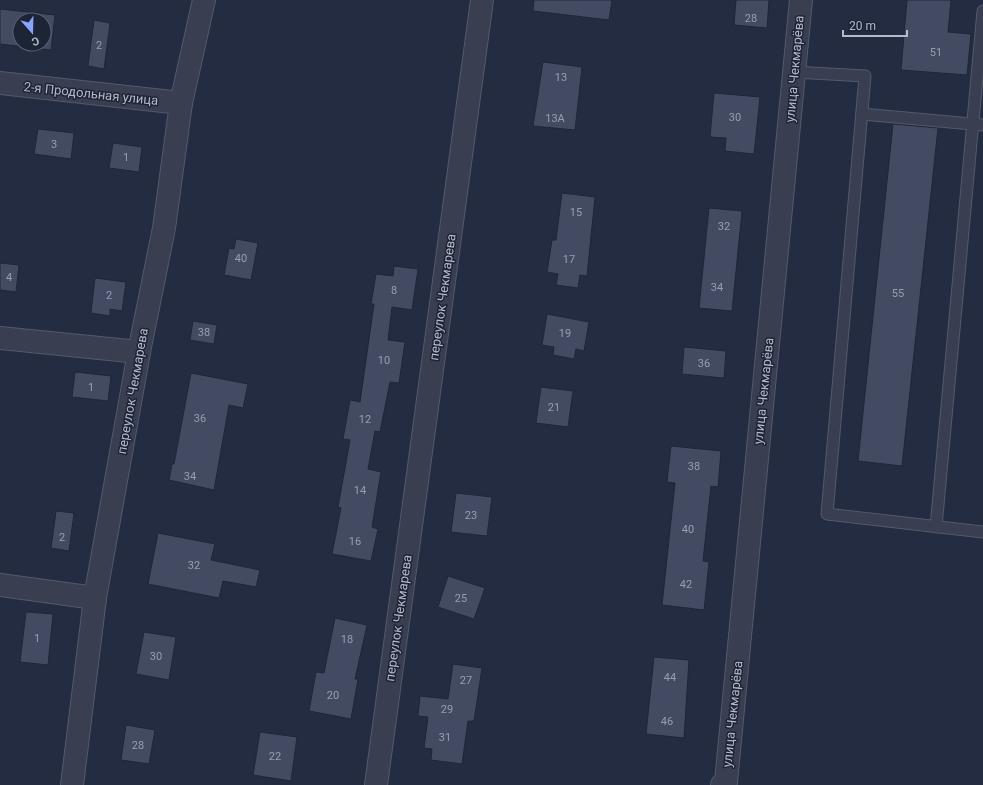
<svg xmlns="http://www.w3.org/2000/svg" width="983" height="785" font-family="Roboto,sans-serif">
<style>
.building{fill:#434b63;stroke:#1f2638;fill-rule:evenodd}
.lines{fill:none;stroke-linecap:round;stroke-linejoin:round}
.service-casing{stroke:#535a6b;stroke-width:13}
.minor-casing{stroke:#535a6b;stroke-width:24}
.service{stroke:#393f50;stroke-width:11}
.minor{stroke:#393f50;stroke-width:22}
.labels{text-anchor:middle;stroke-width:3;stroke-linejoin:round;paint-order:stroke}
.number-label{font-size:11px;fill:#989eb1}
.street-label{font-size:13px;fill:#b5bacb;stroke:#1d2436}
</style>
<rect width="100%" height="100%" fill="#242c41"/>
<g class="building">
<path d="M534,0H612L609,20L533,11Z"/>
<path d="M736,0H769L767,28L734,25Z"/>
<path d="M907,0H951L948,32L971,34L967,75L901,70Z"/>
<path d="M0,9L55,15L51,50L0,44ZM20,20H44V44H20Z"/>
<path d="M94,20L110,23L104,69L88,66Z"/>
<path d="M543,62L582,67L575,130L533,126Z"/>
<path d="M714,93L760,97L754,154L725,151L726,138L710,137Z"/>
<path d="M893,124L938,128L902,466L858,461Z"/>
<path d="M38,129L74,133L71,159L34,154Z"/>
<path d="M113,143L142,147L139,172L109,168Z"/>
<path d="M562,193L595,197L587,276L580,275L578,288L556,285L558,274L547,272L552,240H556Z"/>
<path d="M709,208L742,211L732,311L699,308Z"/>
<path d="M236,239L258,243L251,280L224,275L229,248L234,249Z"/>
<path d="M0,263L19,265L16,292L0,290Z"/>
<path d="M394,266L418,269L412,310L392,307L388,340L405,342L399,383L390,382L380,432L375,431L368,469L381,472L372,527L378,529L371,561L332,554L341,508L338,507L350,440L343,439L350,400L360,402L374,304H371L376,274L393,276Z"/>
<path d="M95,278L126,282L122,311L110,309V316L91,313Z"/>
<path d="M547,314L589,322L584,351L576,349L574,359L553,355L554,347L542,345Z"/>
<path d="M193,321L217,325L214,344L190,340Z"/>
<path d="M684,347L726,351L724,378L682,374Z"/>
<path d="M75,372L111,376L108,401L72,397Z"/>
<path d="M191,373L248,384L243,408L229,405L214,490L169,480L172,464H174Z"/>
<path d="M541,387L573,391L568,427L536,423Z"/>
<path d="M671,446L721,451L718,487L711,486L703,561L709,562L704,610L662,605L675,483L667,482Z"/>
<path d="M456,493L492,497L487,536L451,532Z"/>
<path d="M56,511L74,513L69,551L51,548Z"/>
<path d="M158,533L215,544L211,560L260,570L256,587L223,581L219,598L148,584Z"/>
<path d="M448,576L485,588L474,619L438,607Z"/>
<path d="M26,612L53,614L48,665L20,662Z"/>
<path d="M335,618L367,625L355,679H358L351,719L309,711L316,672L324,673Z"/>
<path d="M144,632L176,637L169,680L136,674Z"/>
<path d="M654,657L689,660L684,738L646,734Z"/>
<path d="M453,664L482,668L474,721H468L462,764L431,760L432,749L424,748L428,717L418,716L420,696L448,699Z"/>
<path d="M126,725L155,730L149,764L121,760Z"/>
<path d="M260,732L297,737L291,781L253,775Z"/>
</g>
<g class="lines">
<defs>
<g id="service">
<path d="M794,72L865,76L827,514L983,532"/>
<path d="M862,114L983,125"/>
<path d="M936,527L983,11"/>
</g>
<g id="minor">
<path d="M0,83L181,103"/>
<path d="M0,338L139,352"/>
<path d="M0,585L95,598"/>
<path d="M72,785L95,598L139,352L164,228L181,103L204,0"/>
<path d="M376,785L482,0"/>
<path d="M722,785L726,782L801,0"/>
</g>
</defs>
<use href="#service" class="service-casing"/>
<use href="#minor" class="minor-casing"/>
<use href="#service" class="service"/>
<use href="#minor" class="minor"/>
</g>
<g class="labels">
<g class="number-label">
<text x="751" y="22">28</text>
<text x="99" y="49">2</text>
<text x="936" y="56">51</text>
<text x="561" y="81">13</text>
<text x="735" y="121">30</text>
<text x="555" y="122">13А</text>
<text x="54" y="148">3</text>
<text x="126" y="161">1</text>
<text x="576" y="216">15</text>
<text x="724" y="230">32</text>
<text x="241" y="262">40</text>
<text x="569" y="263">17</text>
<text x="9" y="281">4</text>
<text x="717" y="291">34</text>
<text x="394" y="294">8</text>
<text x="898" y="297">55</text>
<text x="109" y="299">2</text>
<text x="204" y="336">38</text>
<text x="565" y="337">19</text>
<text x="384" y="364">10</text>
<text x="704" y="367">36</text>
<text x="91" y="391">1</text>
<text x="554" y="411">21</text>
<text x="200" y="422">36</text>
<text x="365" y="423">12</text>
<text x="694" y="470">38</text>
<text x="190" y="480">34</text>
<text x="360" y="494">14</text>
<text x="471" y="519">23</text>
<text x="688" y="533">40</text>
<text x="62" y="541">2</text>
<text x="355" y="545">16</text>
<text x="194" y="569">32</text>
<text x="686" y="588">42</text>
<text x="461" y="602">25</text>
<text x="37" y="642">1</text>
<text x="347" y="643">18</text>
<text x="156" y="660">30</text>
<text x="670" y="681">44</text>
<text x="466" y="684">27</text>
<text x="333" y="699">20</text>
<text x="447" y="713">29</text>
<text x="667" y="725">46</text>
<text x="445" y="741">31</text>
<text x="138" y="749">28</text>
<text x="275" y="760">22</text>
</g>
<g class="street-label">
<text transform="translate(794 69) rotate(-85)" y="5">улица Чекмарёва</text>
<text transform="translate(91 93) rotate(6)" y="5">2-я Продольная улица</text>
<text transform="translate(442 297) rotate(-82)" y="5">переулок Чекмарева</text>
<text transform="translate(132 391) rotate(-80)" y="5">переулок Чекмарева</text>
<text transform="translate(763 391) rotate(-84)" y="5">улица Чекмарёва</text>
<text transform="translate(398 618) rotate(-82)" y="5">переулок Чекмарева</text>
<text transform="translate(732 714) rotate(-84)" y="5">улица Чекмарёва</text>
</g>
</g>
<g transform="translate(32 32) rotate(160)"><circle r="19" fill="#1d2436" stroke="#5a6072"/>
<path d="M0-3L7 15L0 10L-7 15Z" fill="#89a4fc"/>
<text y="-6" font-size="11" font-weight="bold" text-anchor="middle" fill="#b5bacb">С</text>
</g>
<path d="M843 30v6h64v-6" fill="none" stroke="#b5bacb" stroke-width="2"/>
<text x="849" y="30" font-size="12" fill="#b5bacb" stroke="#1d2436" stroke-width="3" paint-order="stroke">20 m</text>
</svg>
